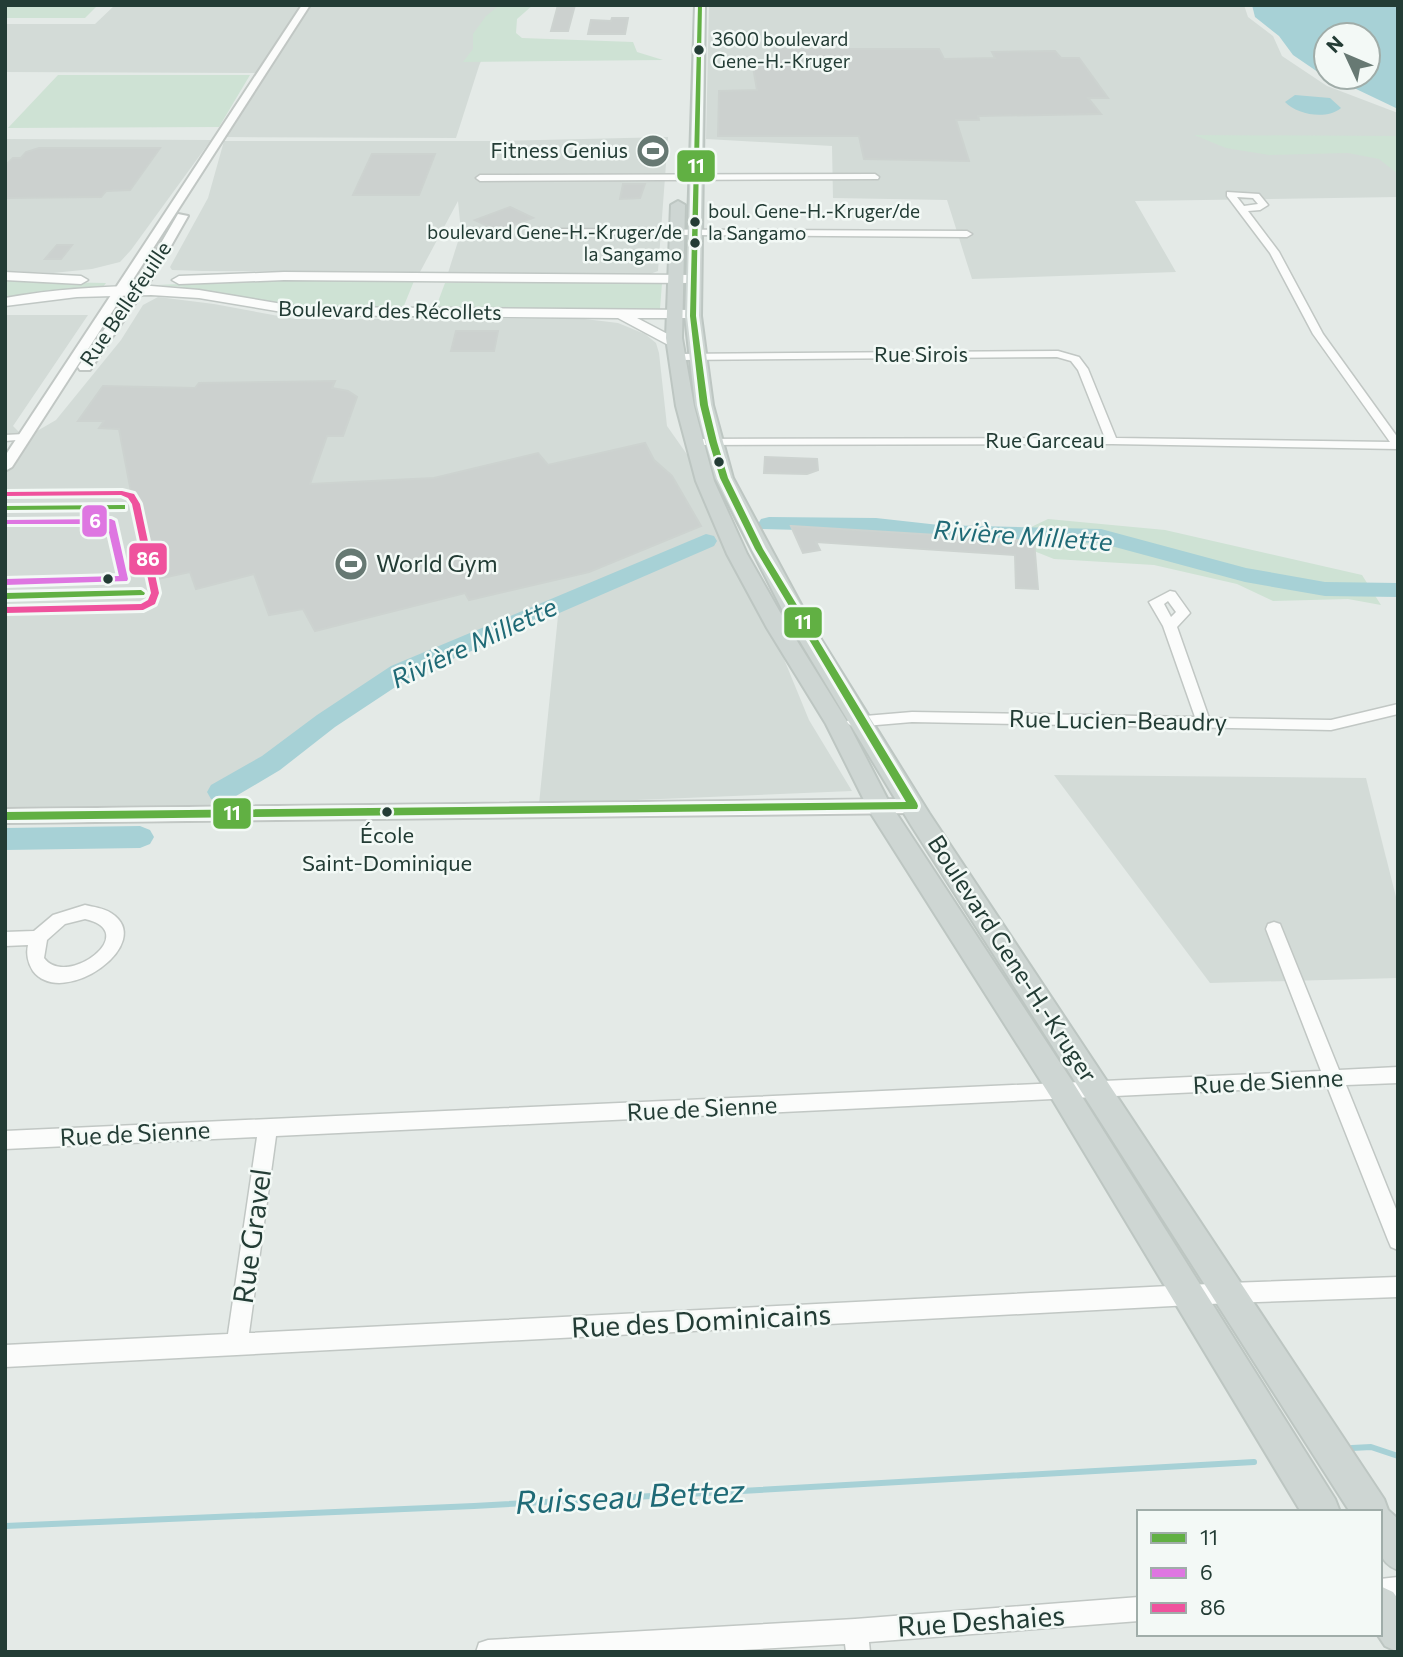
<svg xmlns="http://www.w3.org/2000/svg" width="1403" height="1657" font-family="Commissioner,sans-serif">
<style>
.built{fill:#d3dbd7}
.green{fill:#cee2d4}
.water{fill:#a7d1d6;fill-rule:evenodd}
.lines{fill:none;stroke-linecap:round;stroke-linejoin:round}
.stream{stroke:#a7d1d6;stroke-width:6}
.river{fill:#a7d1d6;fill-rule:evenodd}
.building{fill:#ccd1cf;stroke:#cdd3d0;stroke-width:2}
.minor-casing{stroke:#c1c7c4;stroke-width:3}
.tertiary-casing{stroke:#c1c7c4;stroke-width:4}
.secondary-casing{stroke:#c0c7c4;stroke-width:3}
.primary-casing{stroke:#bdc6c2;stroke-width:4}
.minor{fill:#fbfcfb;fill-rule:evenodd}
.tertiary{fill:#fbfcfb;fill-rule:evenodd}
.secondary{fill:#fbfcfb;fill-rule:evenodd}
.primary{fill:#ced6d3;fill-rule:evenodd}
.bus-1-casing{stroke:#f3f9f6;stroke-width:6}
.bus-2-casing{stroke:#f3f9f6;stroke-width:6}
.bus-3-casing{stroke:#f3f9f6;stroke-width:6}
.bus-1{fill:#61b043;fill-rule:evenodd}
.bus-2{fill:#de76e1;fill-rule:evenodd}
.bus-3{fill:#ef529d;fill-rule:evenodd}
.bus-dot{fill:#233c35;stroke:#f3f9f6;stroke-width:2.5}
.labels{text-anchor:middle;stroke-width:5;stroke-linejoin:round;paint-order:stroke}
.far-bus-label{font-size:19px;fill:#233c35;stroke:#f3f9f6;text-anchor:start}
.far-poi-label{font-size:21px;fill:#233c35;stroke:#f3f9f6;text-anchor:end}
.far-street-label{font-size:21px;fill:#233c35;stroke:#f3f9f6}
.bus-label{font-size:22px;fill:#233c35;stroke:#f3f9f6}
.poi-label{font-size:24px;fill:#233c35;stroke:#f3f9f6;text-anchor:start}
.street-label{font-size:24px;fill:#233c35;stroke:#f3f9f6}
.water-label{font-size:26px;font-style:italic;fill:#1f6a76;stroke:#f3f9f6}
.near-street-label{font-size:28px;fill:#233c35;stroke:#f3f9f6}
.near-water-label{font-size:32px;font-style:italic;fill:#1f6a76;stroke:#f3f9f6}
.line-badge{stroke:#f3f9f6;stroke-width:2.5}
.badge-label{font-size:19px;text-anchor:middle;font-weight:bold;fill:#fff}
</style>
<rect width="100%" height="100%" fill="#e4eae7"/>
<g class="built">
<path d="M115,5H504L479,66L456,138L224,137L265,73L5,72V24H95Z"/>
<path d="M709,5H1244L1248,17L1273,36L1282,56L1327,86L1398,113V197L1135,201L1176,272L972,279L947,200L833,198L832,146L706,139Z"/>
<path d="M668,137L658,271L650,274L448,273L461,232L458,201L420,272L203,271L172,270L170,267L208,198L224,141H494Z"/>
<path d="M5,139L211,140L131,250L120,262L92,269L53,273L5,271Z"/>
<path d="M158,297L214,304L295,319H585L618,323L645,334L656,343L659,353L667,426L705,480L770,625L809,720L852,791L539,804L558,616L445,650L215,808L5,812V470L25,438L56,420L121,340L143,305Z"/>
<path d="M5,315H88L13,426L24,437L5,438Z"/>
<path d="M1054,775L1366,778L1398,905V978L1210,983Z"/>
</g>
<g class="green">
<path d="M5,5H98L85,18H5Z"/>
<path d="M500,5H533L517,19L516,33L522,38L633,42L637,52L663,60L463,62L473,49V34L486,16Z"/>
<path d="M58,75H250L219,127L8,128Z"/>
<path d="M1194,135L1398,136V174L1379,159L1348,153L1269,155L1226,148Z"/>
<path d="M278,280H412L414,281L403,308L292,307L156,288L185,287L157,285Z"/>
<path d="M521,280L662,283L660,309L436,307L445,283Z"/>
<path d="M5,281L106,283L103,287L53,290L5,297Z"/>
<path d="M1048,519L1165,530L1362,575L1381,605L1348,599L1273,601L1237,584L1154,565L1054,559L1029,549L1024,543L1027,529Z"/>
</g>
<g class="water">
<path d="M1252,5H1398V109L1354,88L1334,83L1293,55L1279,36L1255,17ZM1326,35H1368V77H1326Z"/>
<path d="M1295,95L1330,98L1341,108C1327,120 1297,115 1285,102Z"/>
</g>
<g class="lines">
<g class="stream">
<path d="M1352,1448L1371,1447L1398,1456"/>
<path d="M5,1526L474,1506L1254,1462"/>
</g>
<g class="river">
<path d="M769,517L876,518L939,525L1101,529L1246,568L1325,582L1398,583V597L1325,596L1245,582L1100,543L939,539L876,532L761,529L758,524L761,519Z"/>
<path d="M706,534L714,536L717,541L714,546L409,678L335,727L280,770L231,799L221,802L211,799L207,792L211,785L262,756L317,715L391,666Z"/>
<path d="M140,826L150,830L154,837L150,844L140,848L5,850V828Z"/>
</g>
</g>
<g class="building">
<path d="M558,5H575L568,31H551Z"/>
<path d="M612,18H628L625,34H588L591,20L611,21Z"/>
<path d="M774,49H939L944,59L995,58L992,52L1055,51L1061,58H1079L1108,98H1088L1101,114L978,116L979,120H956L969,161L864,159L859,136H718L719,91L757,90L752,61H778Z"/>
<path d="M39,148H160L130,190L106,191L101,197L5,198V166L13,158H21L26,152Z"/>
<path d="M372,154H435L419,195H353Z"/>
<path d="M623,184H645L640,198L620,199Z"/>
<path d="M510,207L533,218L498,231L475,220Z"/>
<path d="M57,245H72L61,259H45Z"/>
<path d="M456,331H498L494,351H451Z"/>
<path d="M335,381L332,388L348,391L357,397L343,436H327L310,484L434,478L538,453L548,465L645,443L654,460L672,476L701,526L589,572L469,600L465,593L315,631L303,609L269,615L254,574L196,589L190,572L148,581L119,429L99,428L104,421H78L103,386L195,388L199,383Z"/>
<path d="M765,457L817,459L818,470L807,474L764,473Z"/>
<path d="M791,526L1034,541L1038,589L1016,588L1015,555L816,542L820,550L803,553Z"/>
</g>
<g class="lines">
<defs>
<g id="minor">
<path d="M875,174L879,177L878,179L480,181L476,178L480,175Z"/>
<path d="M1227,192L1259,194L1268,205L1260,210L1248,211L1279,252L1323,334L1398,438V449L1112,444L693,445L687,442L693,439L1105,438L1078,370L1071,361L1057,357L676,360L671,357L676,354L1058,351L1079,357L1088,369L1116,438L1390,442L1313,334L1270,253L1227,196ZM1237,197L1253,198L1258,204L1244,206Z"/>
<path d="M545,229L967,231L972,234L967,237L542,234V230Z"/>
<path d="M24,434L30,437L28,439L5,441V435Z"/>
<path d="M1170,591L1175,592L1190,613L1177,627L1209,718L1331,720L1398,704V714L1331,730L912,722L853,727L846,722L853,717L912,712L1195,717L1163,626L1149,602ZM1168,601L1176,612L1171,617L1164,604Z"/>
<path d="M85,905C93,907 104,908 111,913C158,943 63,1010 33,971C28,963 26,954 28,945L5,946V932L34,931L53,915ZM85,919C143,932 67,989 44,958L47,940L65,924Z"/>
<path d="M1274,922L1280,924L1282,929L1339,1070L1398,1067V1083L1346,1085L1398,1214V1250L1391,1247L1388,1240L1327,1086L276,1136L249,1333L1229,1283L1398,1277V1297L1229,1303L5,1367V1345L228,1334L257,1137L5,1149V1131L1321,1071L1266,929L1268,924Z"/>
<path d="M1398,1577V1601L1380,1603V1579Z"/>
<path d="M1139,1597V1621L869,1642L870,1652H846L845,1644L707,1652H476L479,1643L488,1640L855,1619Z"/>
</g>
<g id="tertiary">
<path d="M302,5H310L12,467L5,471V456Z"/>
<path d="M178,214L188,216L155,274L90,370H80L78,367L143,274Z"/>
<path d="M913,799L920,801L922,806L920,811L913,813L5,823V809Z"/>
</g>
<g id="secondary">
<path d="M5,272L81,276L88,280L81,284L5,280Z"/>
<path d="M284,272L693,275L700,279L693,283L284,280L179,284L172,280L179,276Z"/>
<path d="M151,286L199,290L300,307L693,310L700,314L693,318H637L679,340L682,343L679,346L674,348L618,318L300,315L199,298L151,295L77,297L5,306V298C54,289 102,286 151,286Z"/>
</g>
<g id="primary">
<path d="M695,5H705L701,316L713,405L733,478L811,623L929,813L1384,1499L1388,1510L1398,1519V1570C1372,1560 1380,1536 1380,1512H1350L911,825L789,623L715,478L695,405L685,316Z"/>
<path d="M678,201L685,205L682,338L694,406L714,481L747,554L789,628L848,723L889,802L1074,1084L1335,1499L1340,1512H1301L1054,1102L870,812L826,724L767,628L727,554L696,481L676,406L666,338L671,205Z"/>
<path d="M1380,1586L1393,1592L1398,1599V1652L1385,1646L1377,1634H1380Z"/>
</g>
</defs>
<use href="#minor" class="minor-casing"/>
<use href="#tertiary" class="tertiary-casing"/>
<use href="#secondary" class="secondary-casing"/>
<use href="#primary" class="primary-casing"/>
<use href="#minor" class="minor"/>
<use href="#tertiary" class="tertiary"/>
<use href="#secondary" class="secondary"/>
<use href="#primary" class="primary"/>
<defs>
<g id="bus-1">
<path d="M698,5H702L696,316L708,405L717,442L728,478L763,549L917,803L918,806L917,809L5,820V812L906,802L755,549L720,478L709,442L700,405L690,316Z"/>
<path d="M122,505H125V509L5,510V506Z"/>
<path d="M141,590L145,593L144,595L5,599V593Z"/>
</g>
<path id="bus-2" d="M111,519L115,521L128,579L127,581L5,585V579L119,576L107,524H5V520Z"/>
<path id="bus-3" d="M122,491L134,494L140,504L159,593L155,604L143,610L5,613V607L141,604L148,600L151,593L132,504L128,498L121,495L5,496V492Z"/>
</defs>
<use href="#bus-1" class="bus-1-casing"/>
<use href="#bus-2" class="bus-2-casing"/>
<use href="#bus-3" class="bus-3-casing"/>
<use href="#bus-1" class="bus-1"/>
<use href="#bus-2" class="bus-2"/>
<use href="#bus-3" class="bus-3"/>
</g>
<defs>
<symbol id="stadium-disc" viewBox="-11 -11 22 22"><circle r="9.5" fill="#677973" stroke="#f3f9f6"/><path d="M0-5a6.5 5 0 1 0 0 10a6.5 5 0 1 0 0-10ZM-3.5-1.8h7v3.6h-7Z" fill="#fff"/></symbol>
</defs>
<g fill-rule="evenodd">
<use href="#stadium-disc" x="634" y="132" width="38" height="38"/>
<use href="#stadium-disc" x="332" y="545" width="38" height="38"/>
</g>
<g class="bus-dot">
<circle cx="699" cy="50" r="6"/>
<circle cx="695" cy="222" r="6"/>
<circle cx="695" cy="243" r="6"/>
<circle cx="719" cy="462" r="6"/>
<circle cx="108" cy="579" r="6"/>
<circle cx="387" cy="812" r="6"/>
</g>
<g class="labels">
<g class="far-bus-label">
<text x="712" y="46">3600 boulevard<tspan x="712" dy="22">Gene-H.-Kruger</tspan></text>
<text x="708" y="218">boul. Gene-H.-Kruger/de<tspan x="708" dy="22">la Sangamo</tspan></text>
<text x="682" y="239" text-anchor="end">boulevard Gene-H.-Kruger/de<tspan x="682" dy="22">la Sangamo</tspan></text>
</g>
<g class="far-poi-label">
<text x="628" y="158">Fitness Genius</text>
</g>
<g class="far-street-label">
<text transform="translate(126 304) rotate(-56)" y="7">Rue Bellefeuille</text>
<text transform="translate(390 311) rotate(1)" y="7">Boulevard des Récollets</text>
<text x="921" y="362">Rue Sirois</text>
<text x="1045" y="448">Rue Garceau</text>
</g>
<g class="bus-label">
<text x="387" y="843">École<tspan x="387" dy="28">Saint-Dominique</tspan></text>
</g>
<g class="poi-label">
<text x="376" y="572">World Gym</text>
</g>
<g class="street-label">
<text transform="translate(1118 721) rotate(1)" y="8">Rue Lucien-Beaudry</text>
<text transform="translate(1012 959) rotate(57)" y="8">Boulevard Gene-H.-Kruger</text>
<text transform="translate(1268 1082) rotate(-3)" y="8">Rue de Sienne</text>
<text transform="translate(702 1109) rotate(-3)" y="8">Rue de Sienne</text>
<text transform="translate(135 1134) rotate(-3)" y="8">Rue de Sienne</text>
</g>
<g class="water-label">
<text transform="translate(1023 536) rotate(4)" y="9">Rivière Millette</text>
<text transform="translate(474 643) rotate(-25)" y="9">Rivière Millette</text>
</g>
<g class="near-street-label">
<text transform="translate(252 1236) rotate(-82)" y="10">Rue Gravel</text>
<text transform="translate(701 1321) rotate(-3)" y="10">Rue des Dominicains</text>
<text transform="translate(981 1621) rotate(-4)" y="10">Rue Deshaies</text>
</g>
<g class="near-water-label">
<text transform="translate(630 1497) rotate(-3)" y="11">Ruisseau Bettez</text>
</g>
</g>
<g class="line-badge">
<rect x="676" y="149" width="40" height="34" rx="7" fill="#61b043"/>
<rect x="81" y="504" width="27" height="34" rx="7" fill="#de76e1"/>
<rect x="128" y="542" width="40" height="34" rx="7" fill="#ef529d"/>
<rect x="783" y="606" width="40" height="33" rx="7" fill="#61b043"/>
<rect x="212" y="797" width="40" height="33" rx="7" fill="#61b043"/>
</g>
<g class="badge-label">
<text x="696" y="173">11</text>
<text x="95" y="528">6</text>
<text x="148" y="566">86</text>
<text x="803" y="629">11</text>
<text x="232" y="820">11</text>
</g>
<rect width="1403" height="1657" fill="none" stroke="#233c35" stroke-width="14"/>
<rect x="1137" y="1510" width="245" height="126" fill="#f3f9f6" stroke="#a0ada9" stroke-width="2"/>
<rect x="1151" y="1533" width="35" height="10" fill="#61b043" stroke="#a0ada9" stroke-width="2"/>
<text x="1200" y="1545" font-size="21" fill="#233c35">11</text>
<rect x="1151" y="1568" width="35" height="10" fill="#de76e1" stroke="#a0ada9" stroke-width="2"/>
<text x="1200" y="1580" font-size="21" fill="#233c35">6</text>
<rect x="1151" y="1603" width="35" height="10" fill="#ef529d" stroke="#a0ada9" stroke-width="2"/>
<text x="1200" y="1615" font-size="21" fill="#233c35">86</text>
<g transform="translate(1347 56) rotate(314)"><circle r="33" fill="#f3f9f6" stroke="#a0ada9" stroke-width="2"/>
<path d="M0-5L12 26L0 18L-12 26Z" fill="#677973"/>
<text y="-10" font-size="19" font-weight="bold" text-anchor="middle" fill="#233c35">N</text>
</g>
</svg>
